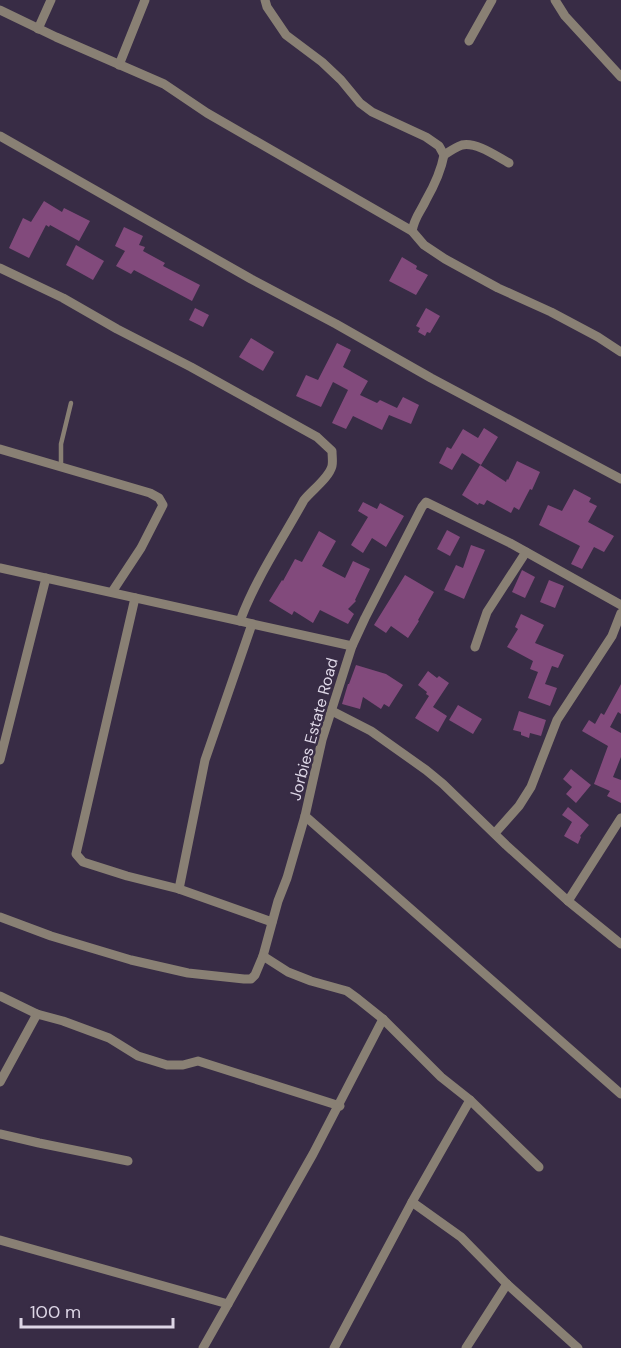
<svg xmlns="http://www.w3.org/2000/svg" width="621" height="1348" font-family="'DM Sans',sans-serif">
<style>
.building{fill:#824a7c}
.lines{fill:none;stroke-linecap:round;stroke-linejoin:round}
.lane{stroke:#898074;stroke-width:4.5}
.street{stroke:#898074;stroke-width:9}
.labels{text-anchor:middle;stroke-width:5;stroke-linejoin:round;paint-order:stroke}
.street-label{font-size:16px;fill:#ddd6e6;stroke:#382c45}
</style>
<rect width="100%" height="100%" fill="#382c45"/>
<g class="building">
<path d="M44,201L62,212L64,208L90,221L79,241L50,225L49,227L46,225L29,258L9,248L23,218L31,222Z"/>
<path d="M124,227L143,236L139,245L145,247L143,251L165,263L163,266L200,285L192,301L134,270L131,274L116,266L125,251L115,246Z"/>
<path d="M76,245L104,261L93,280L66,265Z"/>
<path d="M402,257L417,266L416,269L428,275L416,295L389,281Z"/>
<path d="M195,308L209,315L203,327L189,320Z"/>
<path d="M426,308L440,316L430,333L427,332L425,336L418,332L420,328L416,326Z"/>
<path d="M251,338L274,352L263,371L239,357Z"/>
<path d="M337,343L351,350L343,367L368,381L360,395L377,403L380,400L397,408L403,397L419,405L411,424L389,415L382,430L353,416L346,429L332,423L348,390L333,382L321,407L296,396L306,375L318,380Z"/>
<path d="M484,428L498,437L481,465L462,453L452,470L439,463L447,447L451,449L463,429L478,438Z"/>
<path d="M517,461L540,472L532,490L530,489L519,510L514,507L511,513L487,500L484,505L479,503L478,505L462,495L480,465L506,482L507,479L508,480Z"/>
<path d="M574,489L591,498L589,502L597,506L588,522L614,536L604,552L594,547L582,569L571,564L580,546L539,525L548,505L562,511Z"/>
<path d="M363,502L377,509L380,503L404,516L386,547L372,538L363,553L351,545L368,517L358,511Z"/>
<path d="M447,530L460,537L450,556L437,549Z"/>
<path d="M319,531L336,541L322,566L345,578L353,561L370,569L355,600L356,601L348,609L354,614L348,624L320,610L313,623L294,611L292,615L269,601L282,580L283,581L295,559L302,562Z"/>
<path d="M471,545L485,550L464,599L444,590L456,565L463,568Z"/>
<path d="M522,570L535,577L525,598L512,592Z"/>
<path d="M405,575L434,592L418,620L419,621L408,638L391,626L386,633L374,625Z"/>
<path d="M549,580L564,586L555,608L540,602Z"/>
<path d="M521,614L544,625L535,643L564,655L558,668L552,666L545,684L557,688L550,706L528,698L538,672L530,669L533,661L507,647L518,629L515,627Z"/>
<path d="M356,665L386,674L403,685L389,707L384,704L381,709L363,697L360,709L342,704L348,684H349Z"/>
<path d="M428,671L437,678L439,676L449,683L433,707L447,716L438,732L415,718L429,696L426,694L427,692L418,685Z"/>
<path d="M621,684V714L618,712L610,727L621,733V757L613,777L621,780V803L607,796L610,791L594,784L608,746L582,731L589,720L595,724L601,713L604,715Z"/>
<path d="M458,705L482,719L473,734L449,720Z"/>
<path d="M519,711L546,720L541,736L530,733L529,738L521,735V732L513,730Z"/>
<path d="M571,769L591,785L576,803L566,794L572,787L563,779Z"/>
<path d="M568,807L589,825L580,836L581,837L578,844L564,836L572,822L562,815Z"/>
</g>
<g class="lines">
<path class="lane" d="M61,467V444L71,403"/>
<g class="street">
<path d="M265,0L267,7L286,35L322,62L341,80L360,103L372,112L426,137L439,146L444,155C441,171 434,186 426,200C420,213 415,216 412,231"/>
<path d="M555,0L565,16L621,77"/>
<path d="M0,10L56,37L164,84L207,113L412,231L424,245L445,259L498,288L551,312L598,337L621,352"/>
<path d="M38,29L51,0"/>
<path d="M469,41L492,0"/>
<path d="M119,65L145,0"/>
<path d="M0,136L251,279L336,324L431,378L621,479"/>
<path d="M444,155C450,151 456,147 462,145C477,142 496,156 509,163"/>
<path d="M0,268L63,298L117,329L191,367L317,437L332,451C332,456 333,462 332,466C329,478 312,490 304,500C282,540 256,578 240,621"/>
<path d="M0,449L150,493L159,498L163,505L141,548L112,592"/>
<path d="M0,568L352,646"/>
<path d="M135,598L76,854L83,862L127,876L179,889L272,922"/>
<path d="M475,647L487,612L526,552"/>
<path d="M332,711L371,731L426,770L443,784L506,845L568,901L621,944"/>
<path d="M0,760L46,578"/>
<path d="M305,816L621,1094"/>
<path d="M495,833L519,806L531,787L557,720L612,636L621,613"/>
<path d="M179,889L205,760L252,624"/>
<path d="M568,901L621,818"/>
<path d="M0,917L51,936L131,960L188,973L244,979H251L255,975L263,956L278,901L287,878L305,816L322,740L352,646L365,618L422,507L426,502L510,543L621,605"/>
<path d="M263,956L288,972L311,981L347,991L358,999L383,1019L441,1077L470,1100L539,1167"/>
<path d="M0,996L37,1014L63,1021L109,1038L138,1056L167,1065H183L198,1061L340,1106"/>
<path d="M0,1082L37,1014"/>
<path d="M0,1134L39,1143L128,1161"/>
<path d="M412,1202L461,1237L507,1284L578,1348"/>
<path d="M0,1240L228,1304"/>
<path d="M203,1348L313,1154L383,1019"/>
<path d="M334,1348L412,1202L470,1100"/>
<path d="M466,1348L507,1284"/>
</g>
</g>
<g class="labels">
<g class="street-label">
<text transform="translate(313 729) rotate(-75)" y="6">Jorbies Estate Road</text>
</g>
</g>
<path d="M21 1318v9h152v-9" fill="none" stroke="#ddd6e6" stroke-width="3"/>
<text x="30" y="1318" font-size="18" fill="#ddd6e6" stroke="#382c45" stroke-width="4.5" paint-order="stroke">100 m</text>
</svg>
